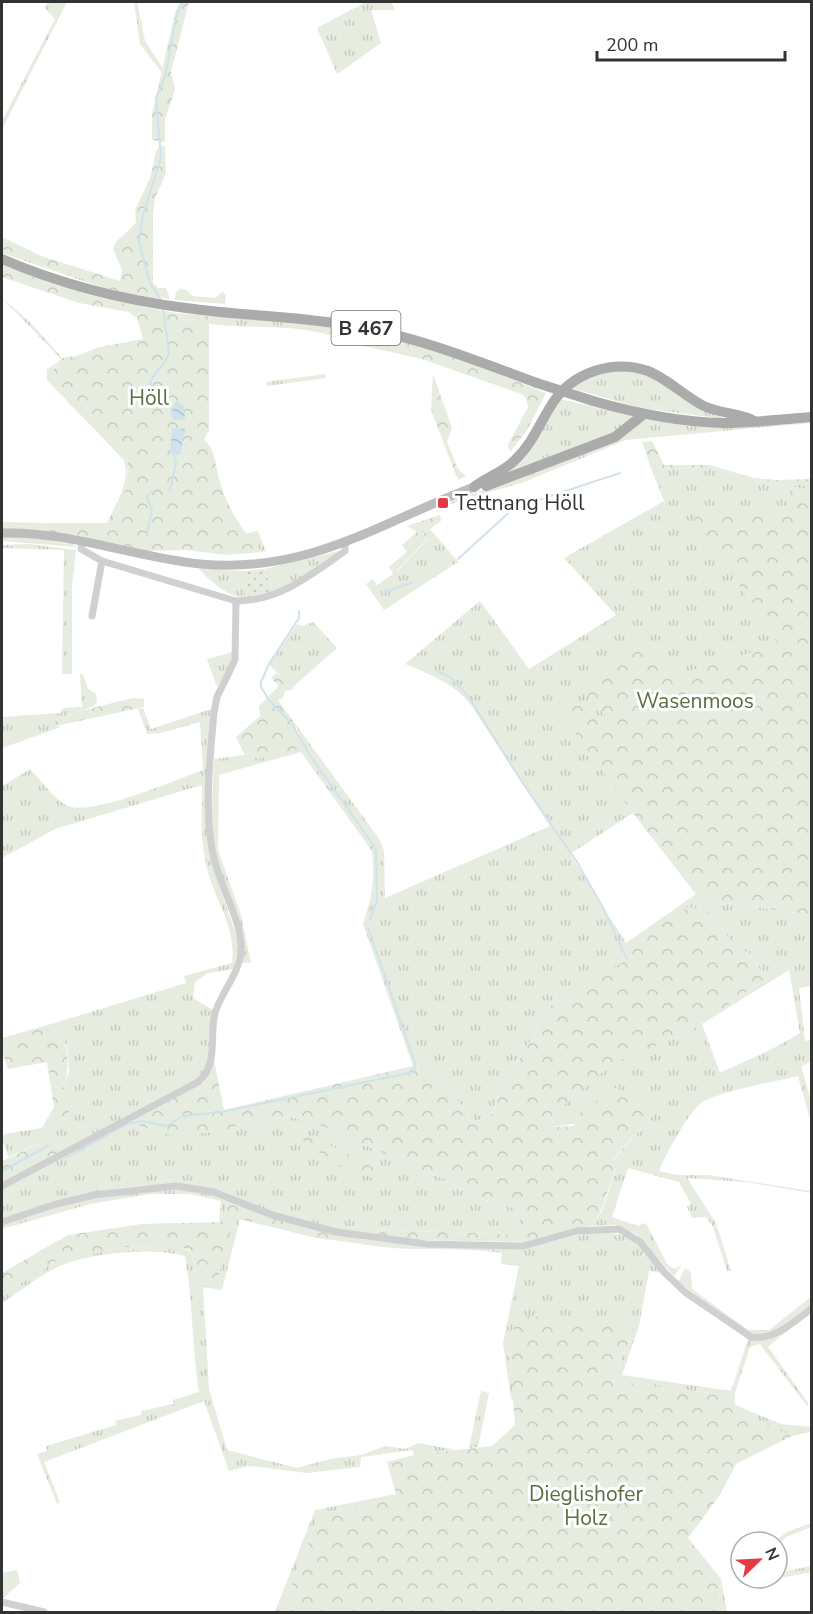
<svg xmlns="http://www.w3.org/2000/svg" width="813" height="1614" font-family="'Nunito Sans',sans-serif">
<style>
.grass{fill:url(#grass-tufts);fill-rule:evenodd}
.forest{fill:url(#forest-crowns)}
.garden{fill:url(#garden-dots)}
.water{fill:url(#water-waves)}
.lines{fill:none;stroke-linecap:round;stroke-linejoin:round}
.stream{stroke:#cfe2ee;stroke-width:2}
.minor{stroke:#d0d0d0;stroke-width:7}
.secondary{stroke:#bdbdbd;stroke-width:9}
.primary{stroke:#ababab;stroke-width:10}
.primary-bridge{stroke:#ababab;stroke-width:10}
.poi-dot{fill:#e63946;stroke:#fff;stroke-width:2}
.labels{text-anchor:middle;stroke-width:6;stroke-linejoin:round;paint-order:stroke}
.shield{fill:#fff;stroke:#707070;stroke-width:1.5}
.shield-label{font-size:20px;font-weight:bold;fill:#333}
.park-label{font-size:21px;fill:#56703f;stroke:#fff}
.poi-label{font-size:21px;fill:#333;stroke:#fff;text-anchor:start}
</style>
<defs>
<pattern id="grass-tufts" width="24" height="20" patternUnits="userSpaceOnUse" patternTransform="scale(1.5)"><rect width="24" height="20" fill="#e6ecdf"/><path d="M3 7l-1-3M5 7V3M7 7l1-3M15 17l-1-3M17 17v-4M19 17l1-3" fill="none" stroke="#c6cbc0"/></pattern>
<pattern id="forest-crowns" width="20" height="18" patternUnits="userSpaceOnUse" patternTransform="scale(1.5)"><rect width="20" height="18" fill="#e6ecdf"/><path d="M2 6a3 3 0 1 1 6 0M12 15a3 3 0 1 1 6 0" fill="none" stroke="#c6cbc0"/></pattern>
<pattern id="garden-dots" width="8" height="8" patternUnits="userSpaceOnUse" patternTransform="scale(1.5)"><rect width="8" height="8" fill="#e6ecdf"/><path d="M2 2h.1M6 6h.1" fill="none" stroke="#c6cbc0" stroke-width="1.8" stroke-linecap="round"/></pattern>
<pattern id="water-waves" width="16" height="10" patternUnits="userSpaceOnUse" patternTransform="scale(1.5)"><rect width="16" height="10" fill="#cfe2ee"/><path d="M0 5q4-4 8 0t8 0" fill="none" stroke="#b2c2cd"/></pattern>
</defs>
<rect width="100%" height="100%" fill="#fff"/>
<g class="grass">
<path d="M49,2H67L2,129V121L55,19L44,7Z"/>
<path d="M134,2H137L145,41L162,67L163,74L140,44Z"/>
<path d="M366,2H391L395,10H371L381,43L337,74L317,28Z"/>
<path d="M2,249L48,268L93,282L101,287L2,253Z"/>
<path d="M2,262L145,307L137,318L129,312L133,309L129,305L62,287L2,265Z"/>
<path d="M180,289L187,290L192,296L215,298L222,292L226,295L225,304L175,300L176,292Z"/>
<path d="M2,298L30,322L62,358L61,359L54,367L53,385L66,393L128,460L127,485L112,523H107C115,505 133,479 123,459L47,380V370L61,359Z"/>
<path d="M176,313L331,326L326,334C288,324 248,329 210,324L209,315L186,322Z"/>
<path d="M618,370L650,375L724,419L641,408L571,388L582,380Z"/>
<path d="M325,374L326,378L267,386L266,382Z"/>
<path d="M560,399L638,417L619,432L505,474Z"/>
<path d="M647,419L811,423L626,440L524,482L456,502L434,513L457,499L524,476Z"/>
<path d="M651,468L713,469L778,486L811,483V489L790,487L796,508L811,910L704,896L706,900L811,915V986L799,988L805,1041L811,1040V1062L801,1066L811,1101V1123L798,1076C778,1081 714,1092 700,1104C689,1112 664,1157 659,1171L677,1175H708L811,1191V1193L745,1182L687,1178L716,1223L731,1271H727L713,1227L706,1217L692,1218L687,1207L691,1204L679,1182L628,1168L612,1217L638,1226L646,1223L667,1264L674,1269L682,1265L674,1276L636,1234L615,1225L591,1226L601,1213L617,1166L613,1160L656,1112L553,1127L552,1115L613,1062L686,1034L766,978L749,953L738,949L707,911L630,947L634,956L551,1006L502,1088L491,1116L475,1121L431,1070L422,1071L413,1066L363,924C372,899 375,878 372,851L301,752L219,775L218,850L241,915L251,963H242C248,926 224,895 217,861C209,827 213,793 214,759L245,755L300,735L294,722L380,840L384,851L385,898L550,826L471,705C453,683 432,675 405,664L480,601L529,669L616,615L564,558L664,501ZM633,813L696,894L626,943L570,854ZM789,970L800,1033C774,1050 747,1060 720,1073L702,1024Z"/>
<path d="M2,522L43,523L41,530H2Z"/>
<path d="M430,529L458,562L384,610L366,584L373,579L377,585L393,574L389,567L392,564L397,571L428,539L422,535Z"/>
<path d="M258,531L266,551L262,552L244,534Z"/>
<path d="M2,537H31L72,544L76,547L2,541Z"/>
<path d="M29,544L76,550L72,586V674H62L64,550L2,548V545Z"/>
<path d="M339,551L296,581L273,592L264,569Z"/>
<path d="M199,569L245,571V598C228,597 210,581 199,569Z"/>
<path d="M313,622L337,648L293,687L269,665L297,624L302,626Z"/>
<path d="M234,652L229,669L217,687L207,659Z"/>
<path d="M80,674H83L88,689L96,694L97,702L94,706L64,717L56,726L61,727L2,748V717L61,713L63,708L82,707Z"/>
<path d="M143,708L151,729L211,709L208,783L217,878L239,944L233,969L208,973L195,982L193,998L213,1010L209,1064L197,1080L61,1151L51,1138L8,1157L2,1138L5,1134L42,1128L68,1117L63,1087L69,1071L67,1049L58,1022L186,983L184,976L232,963C237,926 213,899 206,864C200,838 202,812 202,785L55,829L2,858V786L30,769C41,780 53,798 66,805C89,818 178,779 203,770L200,722L161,733L147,734L138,709Z"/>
<path d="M140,1115L224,1132L243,1123L290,1117L312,1122L448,1181L474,1197L514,1208L525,1232L522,1235L366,1229L354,1233L331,1230L180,1184L122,1188L86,1194L2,1219V1188Z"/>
<path d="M166,1189L199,1191L227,1199L226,1212L221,1222H219L221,1201L190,1194H150L90,1204L2,1229V1224C56,1207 108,1192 166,1189Z"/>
<path d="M234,1218L240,1219L222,1290L218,1276Z"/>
<path d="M592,1231C634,1233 636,1241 661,1273L649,1271L639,1326L622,1375L731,1391L748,1339H769L811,1311L768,1347L809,1404L807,1406L760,1344L750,1347L735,1393V1405L781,1424L811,1427V1432L791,1436L731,1408L728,1395L612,1382L635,1326L509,1347L514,1400L511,1399L503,1343L519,1266L501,1264L502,1253C455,1246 408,1253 362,1244L366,1240L425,1247H531Z"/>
<path d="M174,1246L191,1251L197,1278L203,1287L209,1389L227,1450L297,1468L330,1459L361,1455L385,1446L406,1449L418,1443L456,1450L414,1455L412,1450L361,1457L360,1467L307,1473L249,1466L229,1471L204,1401L44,1462L60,1502L57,1504L37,1454L47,1451L46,1446L116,1425L115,1421L141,1415V1411L174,1404L173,1400L199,1392C192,1347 193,1301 185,1256C152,1247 97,1252 65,1264C43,1272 21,1291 2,1303V1295L54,1262L122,1247Z"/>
<path d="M685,1268L691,1273L692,1289L748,1330H769L811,1297V1305L781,1328L770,1333L753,1335L678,1282Z"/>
<path d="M481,1391L489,1393L478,1447L469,1448Z"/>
<path d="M396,1494L397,1498L319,1515L281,1612H275L315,1510Z"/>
<path d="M811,1523V1527L786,1537L777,1546V1542H774L787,1532Z"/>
<path d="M811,1566V1572L748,1585L751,1578H777V1573Z"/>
<path d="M17,1570L20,1583L2,1599V1573Z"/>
<path d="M721,1579L727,1612H718Z"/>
</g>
<g class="forest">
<path d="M180,2H189L171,72L175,90L165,119V142L152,140V114L175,13Z"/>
<path d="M161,145L165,146L166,173L155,198L153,214V283L158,288H166L170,299L141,297L101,287L93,282L48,268L2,249V237L41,256L120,281L122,270L113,249L116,242L136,223L135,210L150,178L156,151Z"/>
<path d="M2,265L62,287L129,305L134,309L129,312L79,303L2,277Z"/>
<path d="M145,307L176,313L186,322L209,315V430L204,440C216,450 215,464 219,479C227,507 242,531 262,552L226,555L185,550L142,551L41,530L43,523H112L127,485L128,460L69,403L66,393L53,385C50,372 55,367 62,358L76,356L100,347L143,339L137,318Z"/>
<path d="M331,326L402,341L449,355L546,393L526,432L510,452L508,445L528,407L526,398L521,394L422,359L363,346L326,334Z"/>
<path d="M433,374L452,428L447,442L458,469L466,476L458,480L431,410Z"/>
<path d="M652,441L664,465H710L754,478L778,480L811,479V483L778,486L713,469L651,468L642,442Z"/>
<path d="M789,487L811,489V915L706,900L704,895L696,894L633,813L553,703L573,699L604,726L610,721L580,686L637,638L672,676L778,644L688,508L795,512Z"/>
<path d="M440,515L441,521L422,535L428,538L396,571L392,564L407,552L402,545L417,532L407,526Z"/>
<path d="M276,673L293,683V689L285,691L283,698L278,700L294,722L302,748L259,759L245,755L236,737L260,716L259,706L279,686L271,678Z"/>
<path d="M133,698L144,699V707L56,726L55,721C80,709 107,705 133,698Z"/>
<path d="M688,907L707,911L738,949L749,953L766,978L686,1034L613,1063L552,1115L553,1127L574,1126L580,1113L616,1088L651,1103L656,1112L613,1159L617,1165L600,1213L591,1226L530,1242L413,1240L354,1233L355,1230L366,1229L522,1235L525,1232L514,1208L474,1197L448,1181L312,1122L290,1117L243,1123L224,1132L170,1135L139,1126L140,1115L205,1081L214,1060L224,1110L413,1066L422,1071L431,1070L475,1121L491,1116L502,1088L551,1006L633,956L630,947Z"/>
<path d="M58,1022C66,1045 72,1063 63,1087L71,1098L68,1117L42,1128L54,1107L47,1062L8,1069L2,1052V1038Z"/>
<path d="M290,1131C320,1138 350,1155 377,1170V1175L373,1178L339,1166Z"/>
<path d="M51,1138L61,1151L2,1183V1161Z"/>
<path d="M227,1199L334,1233L366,1240L362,1244L317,1238L235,1218L218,1276L222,1290L203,1287L197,1278L191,1250L174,1246L122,1247L54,1262L2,1295V1273L68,1235L142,1224L221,1222L226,1212Z"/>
<path d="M519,1315L635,1326L612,1382L728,1395L731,1408L792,1436L736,1464L720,1495L688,1538L721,1579L718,1612H281L319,1515L397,1498L387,1462L414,1455L492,1446L515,1425L509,1347Z"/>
</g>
<path class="garden" d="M264,569L273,592L245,598V571Z"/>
<g class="water">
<path d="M176,401L184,406L185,420H173L171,410Z"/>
<path d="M172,428L185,429L180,455L170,452Z"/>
</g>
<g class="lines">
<g class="stream">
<path d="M162,302L150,283L139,242L143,215L161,158L156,98L165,76L177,14L183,2"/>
<path d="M163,307L169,353C166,365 154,371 150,383L153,390L173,409"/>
<path d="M170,490L176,463L173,452"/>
<path d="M147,534L152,510L147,497L151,492"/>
<path d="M458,559L514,508L620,473"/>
<path d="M382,593L411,583"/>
<path d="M299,611V618L269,664L261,682V687L269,700L292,724L309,754L376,849L377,902L370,919"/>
<path d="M439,672L450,677L468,696L522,782L577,862L602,906L627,959"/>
<path d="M66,1158L127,1124L142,1121L166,1126L183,1116L221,1112L414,1072L415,1063L368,927"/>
<path d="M2,1171L48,1146"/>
</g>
<g class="minor">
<path d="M82,541L81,549L102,561L236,601C279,601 311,575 345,551V543"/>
<path d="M92,616L102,561"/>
<path d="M2,1186L198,1082C219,1065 209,1036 215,1013C222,990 242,971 241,946C241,920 218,882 213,854C204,812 210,756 214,713L217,697L235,660L236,601"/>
<path d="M2,1222L53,1205L94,1195L176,1186L214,1192L272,1215L336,1232L426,1244L523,1246L577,1231L619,1229L640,1242L665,1273L685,1292L751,1337C774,1341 794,1322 812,1308"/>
<path d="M2,1602L44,1612"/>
</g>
<path class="secondary" d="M2,533C69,531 133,557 200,564C309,574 379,523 474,487"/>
<g class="primary">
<path d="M2,259C60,284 123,300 186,308C242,316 299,316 354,326C418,337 477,361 537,383"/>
<path d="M593,401C635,413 679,422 723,423C752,423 782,419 812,417"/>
<path d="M486,486L615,437L644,414"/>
<path d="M474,487C488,476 504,472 516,459C533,443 541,420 554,401C574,372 614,359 648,371C668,379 683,395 702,405C718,414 743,413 754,421"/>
</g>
<path class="primary-bridge" d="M537,383L593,401"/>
</g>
<rect class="poi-dot" x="437" y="497" width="12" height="12" rx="3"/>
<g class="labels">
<rect class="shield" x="331.5" y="311" width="69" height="34" rx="4.5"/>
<g class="shield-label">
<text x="366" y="335">B 467</text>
</g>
<g class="park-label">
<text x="149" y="405">Höll</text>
<text x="695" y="708">Wasenmoos</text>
<text x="586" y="1501">Dieglishofer<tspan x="586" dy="24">Holz</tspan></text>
</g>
<g class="poi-label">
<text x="455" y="510">Tettnang Höll</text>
</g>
</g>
<rect width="813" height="1614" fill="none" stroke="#333333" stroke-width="6"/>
<g transform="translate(759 1560) rotate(66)"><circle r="28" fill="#ffffff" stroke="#adadad" stroke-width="1.5"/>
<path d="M0-4.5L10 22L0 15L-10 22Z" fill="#e63946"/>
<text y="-9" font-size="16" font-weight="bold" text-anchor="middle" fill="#333333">N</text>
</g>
<path d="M597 51v9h188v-9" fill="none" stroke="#333333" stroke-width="3"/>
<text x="606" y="51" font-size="18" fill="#333333" stroke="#ffffff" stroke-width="4.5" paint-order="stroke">200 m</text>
</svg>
